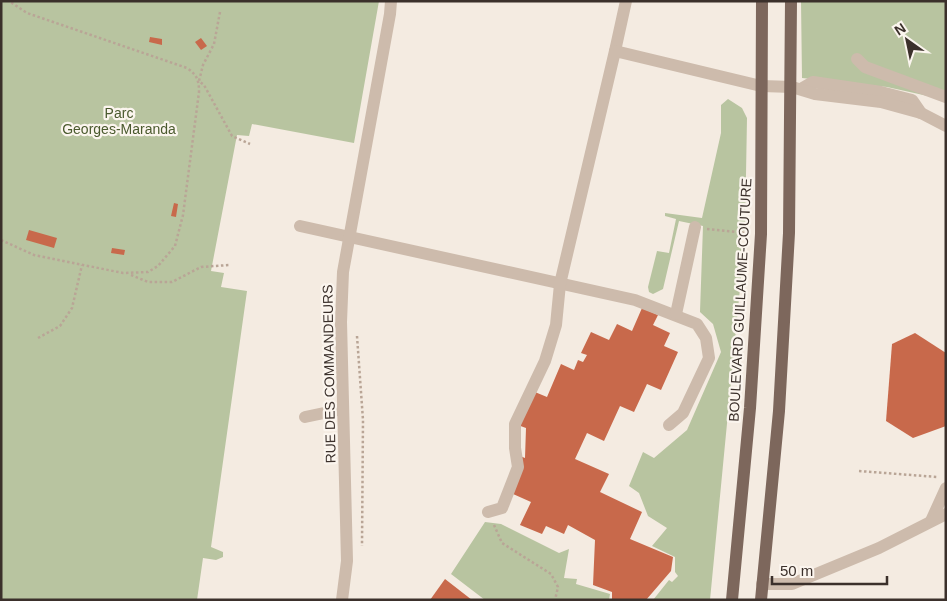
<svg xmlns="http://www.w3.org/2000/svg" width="947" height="601" font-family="Helvetica,sans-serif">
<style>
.green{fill:#b8c4a0}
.building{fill:#c8694b}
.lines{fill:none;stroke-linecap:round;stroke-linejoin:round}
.path{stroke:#b9a596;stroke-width:2.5;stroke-dasharray:2.5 2.5;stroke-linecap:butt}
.minor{stroke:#cdbbac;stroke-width:12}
.major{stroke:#7d675c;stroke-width:12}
.labels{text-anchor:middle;stroke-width:4.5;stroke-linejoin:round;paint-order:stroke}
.park-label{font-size:14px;fill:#4a5a2e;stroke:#fbf5ee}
.street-label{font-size:14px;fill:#3b302b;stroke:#fbf5ee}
</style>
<rect width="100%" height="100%" fill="#f4ebe1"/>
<g class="green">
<path d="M1,1H379L354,143L252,124L249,136L237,135L211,271L224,273L221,287L247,291L211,547L223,552V557L216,560L203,558L197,600H1Z"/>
<path d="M801,1H946V100L887,87L802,78Z"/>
<path d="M728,99L742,108L747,118L745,231H743L741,238H737V247H744L710,600H653L669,580L672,582L678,576L675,572V557L652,546L667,528L648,516L639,493L629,486L643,452L654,458L687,430L721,352L713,324L700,312L703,226L679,221L663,289L653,294L649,292L648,287L657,251L669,253L676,219L665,216V213L702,218L721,133V105Z"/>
<path d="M485,522L501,524L559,553L569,549L564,578L577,579L576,584L610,594L609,600H485L451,574Z"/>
</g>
<g class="building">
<path d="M150,37L162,39V45L149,42Z"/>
<path d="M201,38L207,46L201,50L195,42Z"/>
<path d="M174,203L178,204L176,217L171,216Z"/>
<path d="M29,230L57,238L54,248L26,240Z"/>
<path d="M112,248L125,250L124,255L111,253Z"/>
<path d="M642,308L658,315L653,325L670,333L664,346L678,352L661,390L647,384L634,412L620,406L604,441L587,433L575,459L609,474L600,492L642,512L630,539L673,557L671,571L646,600H612V592L593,585L595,540L568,525L564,534L546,526L542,534L520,525L531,502L504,490L520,456L525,458L526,428L515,424L530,390L547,397L561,364L574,370L578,360L583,362L587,355L581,353L591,332L609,340L617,324L632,331Z"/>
<path d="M915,333L946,353V426L913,438L886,421L892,344Z"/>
<path d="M445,579L472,600H430Z"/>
</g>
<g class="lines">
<g class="path">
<path d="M220,12L214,44L203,65L199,81L204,85L232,136L250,144"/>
<path d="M707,229L747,233"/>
<path d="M1,240L34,255L123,273L148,272L158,266L175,246L183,215L199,92C199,80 197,75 187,68L27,13L9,1"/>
<path d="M131,275L148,282H172L201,267L229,265"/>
<path d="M357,336L363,420L362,546"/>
<path d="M38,338L60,326L72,308L82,265"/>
<path d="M859,471L937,477"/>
<path d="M494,525L502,543L551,574L558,587L555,600"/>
</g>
<g class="minor">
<path d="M615,51L626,1"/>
<path d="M857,59L865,67L946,97"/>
<path d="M801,89L813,82L881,92L912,100L921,113"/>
<path d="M300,226L635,300L697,324L706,338L709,358L683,413L669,425"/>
<path d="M676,314L695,227"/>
<path d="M305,417L343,409"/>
<path d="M488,512L502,508L518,467L515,448V424L545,361L556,325L560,284L615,51L761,86L792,87L815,94L881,102L921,113L946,126"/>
<path d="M931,521L946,488"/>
<path d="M762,584H792L879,548L946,514"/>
<path d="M342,600L347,561L341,322L343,272L390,14L391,1"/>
</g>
<g class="major">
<path d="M732,600L750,408L761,234L762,1"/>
<path d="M761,600L779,411L789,233L791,1"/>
</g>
</g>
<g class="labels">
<g class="park-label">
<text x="119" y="118">Parc<tspan x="119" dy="16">Georges-Maranda</tspan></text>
</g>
<g class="street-label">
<text transform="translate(740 300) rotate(-87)" y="5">BOULEVARD GUILLAUME-COUTURE</text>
<text transform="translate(329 374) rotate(-91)" y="5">RUE DES COMMANDEURS</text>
</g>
</g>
<rect width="947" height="601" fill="none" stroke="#3b302b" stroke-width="5"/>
<g transform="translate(907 40) rotate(327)" stroke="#fbf5ee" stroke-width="4" paint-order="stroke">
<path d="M0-4L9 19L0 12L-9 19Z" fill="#3b302b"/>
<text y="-8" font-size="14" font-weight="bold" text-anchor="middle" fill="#3b302b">N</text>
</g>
<path d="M772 576v8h115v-8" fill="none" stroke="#3b302b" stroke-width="2.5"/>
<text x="780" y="576" font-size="15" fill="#3b302b" stroke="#fbf5ee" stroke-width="4" paint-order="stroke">50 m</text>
</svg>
